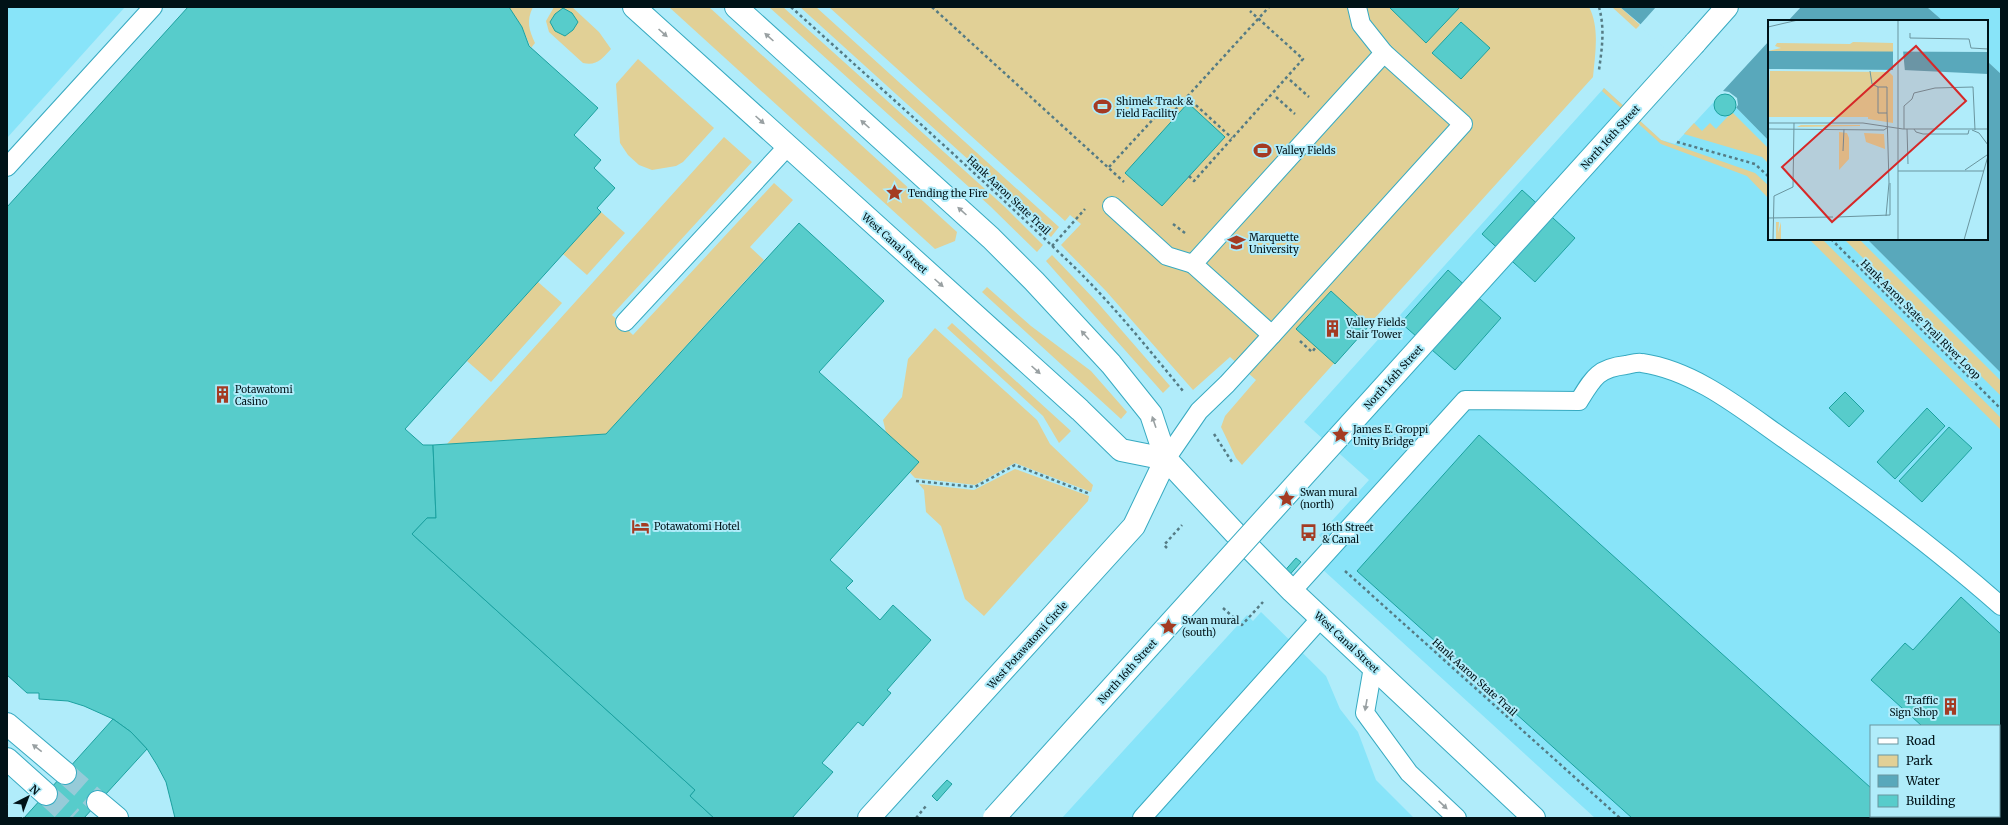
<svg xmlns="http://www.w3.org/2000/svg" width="2008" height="825" font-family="Merriweather,serif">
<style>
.built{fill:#88e4f9;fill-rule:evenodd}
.green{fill:#e1d096}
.water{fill:#59a8bb}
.pier{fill:#b0ecfa}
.building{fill:#57cccb;stroke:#1ca1a0}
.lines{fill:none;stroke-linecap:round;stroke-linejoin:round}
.minor-tunnel{stroke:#96cbd8;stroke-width:22;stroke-dasharray:22 11;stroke-linecap:butt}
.service-casing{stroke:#37aac1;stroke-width:20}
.minor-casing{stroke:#37aac1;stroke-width:24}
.tertiary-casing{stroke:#37aac1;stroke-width:24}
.secondary-casing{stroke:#37aac1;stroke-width:24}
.path{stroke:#557b84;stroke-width:2.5;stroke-dasharray:3 3;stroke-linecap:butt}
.service{stroke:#fff;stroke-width:18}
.minor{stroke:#fff;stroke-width:22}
.tertiary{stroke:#fff;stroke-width:22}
.secondary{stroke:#fff;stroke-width:22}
.secondary-bridge-casing{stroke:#37aac1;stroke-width:24;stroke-linecap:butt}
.secondary-bridge{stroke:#fff;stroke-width:22}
.oneway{fill:#99a0a2}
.labels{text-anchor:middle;stroke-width:4;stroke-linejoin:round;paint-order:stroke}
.poi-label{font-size:10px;fill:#001217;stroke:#b0ecfa;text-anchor:start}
.street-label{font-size:10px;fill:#001217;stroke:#b0ecfa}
.inset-road{fill:none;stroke:#6a959f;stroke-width:1}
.view{fill:#d62828;fill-opacity:0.15;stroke:#d62828;stroke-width:2}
.inset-edge{fill:none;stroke:#001217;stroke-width:2}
</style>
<rect width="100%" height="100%" fill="#b0ecfa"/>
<g class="built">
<path d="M7,7H125L7,138Z"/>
<path d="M1927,7H2001V74L1987,61V21H1943Z"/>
<path d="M1604,88L1661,140L1675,144L1722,93L1769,141V239H1867L2001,373V818H1595L1310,558L1324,541L1319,535L1369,480L1304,422ZM1871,726H1999V816H1871Z"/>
<path d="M1261,612L1326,676L1340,709L1358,732L1376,780L1414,818H1062L1247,615L1253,621Z"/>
</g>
<g class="green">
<path d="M509,7H533C526,21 529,30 535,43L531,48L522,27Z"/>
<path d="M554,7H572L599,32L611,49C602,59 597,66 583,63L549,32L546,21Z"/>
<path d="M669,7H709L957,232L955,241L935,249Z"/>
<path d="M769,7H783L1005,207L1043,245L1037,252L990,206Z"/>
<path d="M800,7H816L1059,227L1051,237L1014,201Z"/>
<path d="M829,7H1589C1600,28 1595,54 1593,77L1242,465L1236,458L1221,427L1225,416L1256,380L1230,357L1193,390L1106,291L1061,245L1081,224L1070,215L1065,221Z"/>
<path d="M1612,7H1620L1640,25L1636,29Z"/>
<path d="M638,59L714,128L683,162L676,166L652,170L639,165L628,155L620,143L616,84Z"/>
<path d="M1604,88L1661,140L1755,173L1769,186V199L1747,176L1661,144L1602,91Z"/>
<path d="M1732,112L1769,149V164L1762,157L1684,134L1694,123L1702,131L1710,123L1716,129Z"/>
<path d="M724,137L752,162L612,315L633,335L774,183L793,200L750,247L764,260L606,434L447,444Z"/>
<path d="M601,212L625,233L587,275L563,254Z"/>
<path d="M1809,239H1822L2001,418V430Z"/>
<path d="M1844,239H1859L2001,381V396Z"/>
<path d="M1052,255L1097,302L1170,386L1163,393L1046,261Z"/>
<path d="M538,282L562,303L491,382L467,361Z"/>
<path d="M987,287L1031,326L1091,371L1127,412L1121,419L982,292Z"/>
<path d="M952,323L1071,431L1059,443L1043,416L947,328Z"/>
<path d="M935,328L1037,420L1050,444L1093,485L1091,492L1015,463L975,485L915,478L891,453L883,420L902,397L908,359Z"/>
<path d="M1015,469L1089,496L1088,501L984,616L965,599L941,526L926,512L924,490L919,484L974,490Z"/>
</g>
<g class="water">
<path d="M1620,7H1927L1943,21H1769V141L1722,93Z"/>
<path d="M1987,61L2001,74V373L1867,239H1987Z"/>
</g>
<path class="pier" d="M1656,7H1801L1788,21H1769V41L1723,91L1729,92L1737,98L1738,105L1735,109L1720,95L1639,26Z"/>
<g class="building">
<path d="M188,7H509L522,27L529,46L598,108L574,135L601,160L594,168L615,188L597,208L601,212L405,429L423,445H433L436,518H427L412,534L695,790L690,796L714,818H175L166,782L157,765L147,749L131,732L113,719L84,706L68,701L39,699V693H27L7,675V207Z"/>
<path d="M1389,7H1460L1426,43Z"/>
<path d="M563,8L572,13L578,22L573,30L565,36L555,31L550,22L555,14Z"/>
<path d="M1461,22L1490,48L1461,79L1432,53Z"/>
<circle cx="1725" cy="105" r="11"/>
<path d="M1188,103L1225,137L1162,206L1125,173Z"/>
<path d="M1522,190L1575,238L1535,282L1482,234Z"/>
<path d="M799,223L884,301L819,372L919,462L830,560L853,581L846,588L880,620L893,605L931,640L887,690L891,693L865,723L863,726L858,722L822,763L833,772L792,818H714L690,796L695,790L412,534L427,518H436L433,445L606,434Z"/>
<path d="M1448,270L1501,318L1455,370L1401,323Z"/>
<path d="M1331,291L1369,326L1335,364L1296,329Z"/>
<path d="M1845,392L1864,411L1849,427L1829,408Z"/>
<path d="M1927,408L1945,426L1895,479L1877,462Z"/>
<path d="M1949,427L1972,448L1922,502L1899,481Z"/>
<path d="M1479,435L1871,788V816H1970L1972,818H1632L1357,571Z"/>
<path d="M1296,558L1301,562L1286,579L1281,575Z"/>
<path d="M1961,597L2001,634V798L1999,796V726H1922L1871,680L1905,643L1913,650Z"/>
<path d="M113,719L131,732L147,749L84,818H24Z"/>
<path d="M947,780L952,784L937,801L932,796Z"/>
</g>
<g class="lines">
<g class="minor-tunnel">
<path d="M65,773L98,802"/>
<path d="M46,794L72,818"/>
</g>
<defs>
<g id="service">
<path d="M1357,7L1361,24L1384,53"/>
<path d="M1384,53L1463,124L1272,335L1193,264Z"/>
<path d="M7,167L153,7"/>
<path d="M1112,206L1167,256L1193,264"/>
<path d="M625,322L788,146"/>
<path d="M1166,459L1199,411L1227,384L1272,335"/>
<path d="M1292,591L1465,400L1579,401C1593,378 1598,368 1626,365C1631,364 1637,362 1642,363C1697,371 1745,412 1790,443C1863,494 1934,547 2001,606"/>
<path d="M1373,667L1365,713L1409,773L1457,818"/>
<path d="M1142,818L1321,618"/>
</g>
<g id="minor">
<path d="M7,724L65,773"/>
<path d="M7,759L46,794"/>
<path d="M98,802L117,818"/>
<path d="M869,818L1134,526L1166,459"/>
</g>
<g id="tertiary">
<path d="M634,7L1080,410L1121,450L1166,459"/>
<path d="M736,7L991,238L1034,281L1111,364L1151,414L1166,459L1234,532L1292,591L1534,818"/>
</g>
<path id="secondary" d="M1695,43L1727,7"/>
</defs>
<use href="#service" class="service-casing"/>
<use href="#minor" class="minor-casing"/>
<use href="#tertiary" class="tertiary-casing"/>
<use href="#secondary" class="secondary-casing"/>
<g class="path">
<path d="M791,7C884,91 977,174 1067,260C1109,300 1146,346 1183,391"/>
<path d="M932,7L1124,182"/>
<path d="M1599,7C1605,29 1602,48 1599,70"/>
<path d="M1290,80L1309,97"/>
<path d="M1187,97L1232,138"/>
<path d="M1276,97L1295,114"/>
<path d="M1677,142L1755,164L1769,177"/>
<path d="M1109,167L1158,114L1175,110L1269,7"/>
<path d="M1189,176L1194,181L1303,59L1250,11"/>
<path d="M1173,224L1185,233"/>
<path d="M1831,239L2001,409"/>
<path d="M1052,246L1085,209"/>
<path d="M1300,341L1312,352L1316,347"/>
<path d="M1214,434L1232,462"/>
<path d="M916,481L975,487L1015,465L1090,494"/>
<path d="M1167,548L1164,545L1182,525"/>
<path d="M1345,571L1620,818"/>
<path d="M1223,608L1242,625L1263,602"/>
<path d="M916,818L926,806"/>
</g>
<use href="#service" class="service"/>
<use href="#minor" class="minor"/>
<use href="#tertiary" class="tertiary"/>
<use href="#secondary" class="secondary"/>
<defs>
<path id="secondary-bridge" d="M994,818L1695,43"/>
</defs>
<use href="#secondary-bridge" class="secondary-bridge-casing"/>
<use href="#secondary-bridge" class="secondary-bridge"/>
</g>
<defs><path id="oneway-solid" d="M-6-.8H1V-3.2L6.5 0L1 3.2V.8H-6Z"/></defs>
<g class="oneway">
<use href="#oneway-solid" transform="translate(663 33) rotate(42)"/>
<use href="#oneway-solid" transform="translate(769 37) rotate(-138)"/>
<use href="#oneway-solid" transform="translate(760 120) rotate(42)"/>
<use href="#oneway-solid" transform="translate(865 124) rotate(-138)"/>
<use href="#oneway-solid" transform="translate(962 211) rotate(-138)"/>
<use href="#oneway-solid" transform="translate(939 283) rotate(42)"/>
<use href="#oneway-solid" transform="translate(1085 335) rotate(-132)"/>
<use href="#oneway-solid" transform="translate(1036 370) rotate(42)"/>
<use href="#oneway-solid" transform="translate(1154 422) rotate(-109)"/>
<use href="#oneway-solid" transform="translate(1366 705) rotate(100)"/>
<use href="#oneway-solid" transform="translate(37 748) rotate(-142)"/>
<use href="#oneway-solid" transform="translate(1443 805) rotate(43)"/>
</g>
<defs>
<symbol id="stadium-bare" viewBox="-9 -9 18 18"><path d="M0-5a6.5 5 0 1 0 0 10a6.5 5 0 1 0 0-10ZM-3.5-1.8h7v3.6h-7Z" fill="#a43b23" stroke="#b0ecfa" stroke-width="2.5" paint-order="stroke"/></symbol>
<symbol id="sight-bare" viewBox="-9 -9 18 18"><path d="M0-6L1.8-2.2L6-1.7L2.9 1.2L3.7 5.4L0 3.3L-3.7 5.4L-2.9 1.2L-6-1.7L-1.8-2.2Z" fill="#a43b23" stroke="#b0ecfa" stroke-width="2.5" paint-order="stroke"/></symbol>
<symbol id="university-bare" viewBox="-9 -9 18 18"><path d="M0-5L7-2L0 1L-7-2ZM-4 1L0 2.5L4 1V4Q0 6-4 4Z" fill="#a43b23" stroke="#b0ecfa" stroke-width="2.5" paint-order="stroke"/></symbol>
<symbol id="building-bare" viewBox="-9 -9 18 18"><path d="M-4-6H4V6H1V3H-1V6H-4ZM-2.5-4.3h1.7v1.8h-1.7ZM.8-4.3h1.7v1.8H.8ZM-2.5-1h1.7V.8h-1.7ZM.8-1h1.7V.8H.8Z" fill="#a43b23" stroke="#b0ecfa" stroke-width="2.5" paint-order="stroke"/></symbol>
<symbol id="hotel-bare" viewBox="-9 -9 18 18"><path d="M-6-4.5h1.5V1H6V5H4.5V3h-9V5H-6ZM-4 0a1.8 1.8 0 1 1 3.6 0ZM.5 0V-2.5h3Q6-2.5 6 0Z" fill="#a43b23" stroke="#b0ecfa" stroke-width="2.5" paint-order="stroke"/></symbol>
<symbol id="bus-bare" viewBox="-9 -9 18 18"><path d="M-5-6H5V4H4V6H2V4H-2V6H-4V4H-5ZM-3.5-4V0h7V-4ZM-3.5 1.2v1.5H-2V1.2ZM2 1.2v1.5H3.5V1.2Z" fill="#a43b23" stroke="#b0ecfa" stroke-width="2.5" paint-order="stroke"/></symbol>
</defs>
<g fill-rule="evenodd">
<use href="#stadium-bare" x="1090" y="94" width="25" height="25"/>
<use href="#stadium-bare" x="1250" y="138" width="25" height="25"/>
<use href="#sight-bare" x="882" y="180" width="25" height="25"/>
<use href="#university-bare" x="1224" y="230" width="25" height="25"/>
<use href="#building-bare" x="1320" y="316" width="25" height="25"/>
<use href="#building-bare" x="210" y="382" width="25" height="25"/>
<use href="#sight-bare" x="1328" y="422" width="25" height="25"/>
<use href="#sight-bare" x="1274" y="486" width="25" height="25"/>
<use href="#hotel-bare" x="628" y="514" width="25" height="25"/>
<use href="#bus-bare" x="1296" y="520" width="25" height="25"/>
<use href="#sight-bare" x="1156" y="614" width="25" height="25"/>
<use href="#building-bare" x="1938" y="694" width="25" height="25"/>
</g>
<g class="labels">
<g class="poi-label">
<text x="1116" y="105">Shimek Track &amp;<tspan x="1116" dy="12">Field Facility</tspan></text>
<text x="1276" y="154">Valley Fields</text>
<text x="908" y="197">Tending the Fire</text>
<text x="1249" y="241">Marquette<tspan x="1249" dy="12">University</tspan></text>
<text x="1346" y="326">Valley Fields<tspan x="1346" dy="12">Stair Tower</tspan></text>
<text x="235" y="393">Potawatomi<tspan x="235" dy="12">Casino</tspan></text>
<text x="1353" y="433">James E. Groppi<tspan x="1353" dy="12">Unity Bridge</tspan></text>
<text x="1300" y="496">Swan mural<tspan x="1300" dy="12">(north)</tspan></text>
<text x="654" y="530">Potawatomi Hotel</text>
<text x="1322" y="531">16th Street<tspan x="1322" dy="12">&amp; Canal</tspan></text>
<text x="1182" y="624">Swan mural<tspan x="1182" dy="12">(south)</tspan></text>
<text x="1938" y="704" text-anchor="end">Traffic<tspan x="1938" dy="12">Sign Shop</tspan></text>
</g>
<g class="street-label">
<text transform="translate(1610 137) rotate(-48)" y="4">North 16th Street</text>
<text transform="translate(1009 195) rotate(43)" y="4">Hank Aaron State Trail</text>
<text transform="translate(895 243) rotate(42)" y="4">West Canal Street</text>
<text transform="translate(1921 319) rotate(45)" y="4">Hank Aaron State Trail River Loop</text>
<text transform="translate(1393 377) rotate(-48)" y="4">North 16th Street</text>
<text transform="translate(1347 642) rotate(43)" y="4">West Canal Street</text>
<text transform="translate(1027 645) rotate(-48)" y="4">West Potawatomi Circle</text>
<text transform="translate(1127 671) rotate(-48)" y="4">North 16th Street</text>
<text transform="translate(1475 677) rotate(42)" y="4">Hank Aaron State Trail</text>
</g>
</g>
<g transform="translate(1768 20)">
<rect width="220" height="220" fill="#b0ecfa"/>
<path d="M85,22L125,23V32L0,31L13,28L7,26L9,23L82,24ZM2,51L121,52L125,56V103L100,99V97H0ZM33,105H92V106L29,107ZM71,112L79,113L81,118V139L71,150ZM96,113L116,114L117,129L98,122ZM8,202H11L10,213L13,202V220H8Z" fill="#e1d096"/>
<path d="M0,31L220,32V54L135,50L0,49Z" fill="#59a8bb"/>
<path d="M125,30H135L137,52H125Z" fill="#b0ecfa"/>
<path class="inset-road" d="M0,7L30,0M142,13V18L201,19L203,28L220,29M102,51L104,64L110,67M110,67H119V93H110ZM0,103H95L135,109H220M0,109L116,110L120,107M136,109V86L144,79L146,73L167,68L205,67L207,110M139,109L140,144M146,109L148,112L155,114H200L201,110M204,110L211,113L220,125M75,131L76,109M197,150L219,135M130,151H216M118,196L121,163L119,93M69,197L122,195V163M0,198L65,197M5,220L6,176L25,167L26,103M130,220V0M196,220L220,136"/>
<path class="view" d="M148,26L198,81L64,202L14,147Z"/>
<rect width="220" height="220" class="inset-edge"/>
</g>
<rect width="2008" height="825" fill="none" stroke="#001217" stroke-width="16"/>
<rect x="1870" y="725" width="130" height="92" fill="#b0ecfa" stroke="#6a959f"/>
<rect x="1878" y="738" width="20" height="6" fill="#ffffff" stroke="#6a959f"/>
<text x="1906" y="745" font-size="12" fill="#001217">Road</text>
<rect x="1878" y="755" width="20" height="12" fill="#e1d096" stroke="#6a959f"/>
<text x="1906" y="765" font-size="12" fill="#001217">Park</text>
<rect x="1878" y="775" width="20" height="12" fill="#59a8bb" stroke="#6a959f"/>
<text x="1906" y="785" font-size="12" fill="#001217">Water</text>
<rect x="1878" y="795" width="20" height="12" fill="#57cccb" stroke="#6a959f"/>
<text x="1906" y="805" font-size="12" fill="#001217">Building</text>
<g transform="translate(28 797) rotate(42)" stroke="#b0ecfa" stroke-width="3" paint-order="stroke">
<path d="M0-3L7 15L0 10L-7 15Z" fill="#001217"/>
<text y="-6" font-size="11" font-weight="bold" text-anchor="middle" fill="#001217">N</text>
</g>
</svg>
